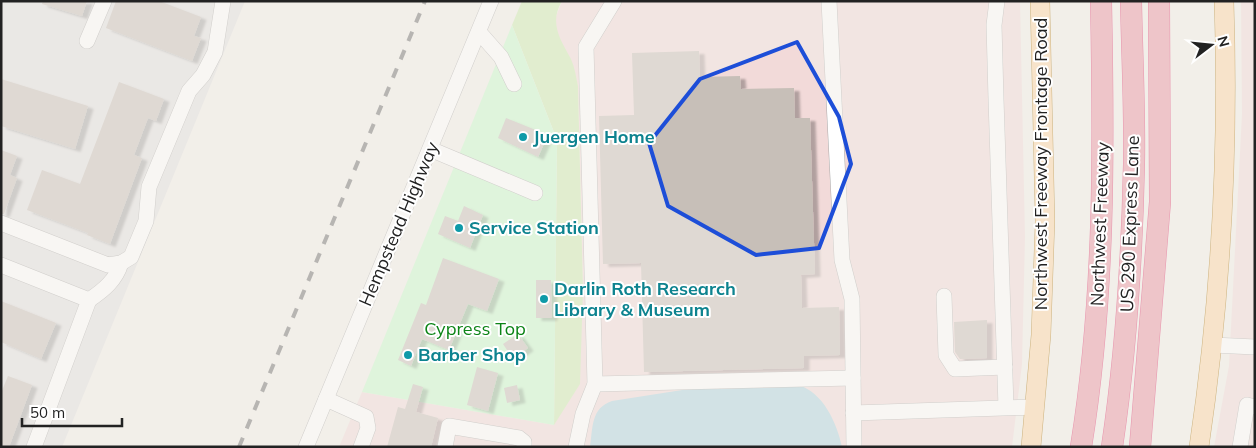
<svg xmlns="http://www.w3.org/2000/svg" width="1256" height="448" font-family="Mulish,sans-serif">
<style>
.residential{fill:#e0dfdf}
.commercial{fill:#f2dad9}
.grass{fill:#cdebb0}
.park{fill:#c8facc}
.water{fill:#aad3df}
.building{fill:#c7bfb8;filter:url(#shadow)}
.lines{fill:none;stroke-linecap:round;stroke-linejoin:round}
.minor-casing{stroke:#a9a9a9;stroke-width:16}
.major-casing{stroke:#a06b00;stroke-width:20}
.highway-casing{stroke:#dc2a67;stroke-width:22}
.minor{stroke:#fff;stroke-width:15}
.major{stroke:#fcd6a4;stroke-width:19}
.highway{stroke:#e892a2;stroke-width:21}
.rail{stroke:#707070;stroke-width:4;stroke-dasharray:10 10;stroke-linecap:butt}
.marked{fill:none;stroke:#1d4ed8;stroke-width:4;stroke-linejoin:round}
.culture-dot{fill:#0f9aa8;stroke:#fff;stroke-width:2}
.labels{text-anchor:middle;stroke-width:4;stroke-linejoin:round;paint-order:stroke}
.culture-label{font-size:18px;font-weight:bold;fill:#0d838f;stroke:#fff;text-anchor:start}
.street-label{font-size:18px;fill:#222;stroke:#fff}
.park-label{font-size:18px;fill:#0c8416;stroke:#fff}
</style>
<defs>
<filter id="shadow"><feDropShadow dx="5.5" dy="3" stdDeviation="1" flood-color="#0004"/></filter>
</defs>
<rect width="100%" height="100%" fill="#f2efe9"/>
<path class="residential" d="M1,1H245L62,447H1Z"/>
<g class="commercial">
<path d="M562,1H1020L1025,237L1022,364L1012,447H339L362,392L554,425L583,289L578,86L571,61L560,43L556,30L555,19Z"/>
<path d="M1241,1H1255V447H1214L1229,366L1242,114Z"/>
</g>
<path class="grass" d="M522,1H562C549,23 560,39 571,59C575,68 576,77 578,86L583,289L580,384L554,425L557,140L512,25Z"/>
<path class="park" d="M512,25L557,140L554,425L362,392Z"/>
<path class="water" d="M798,385C823,392 837,423 842,447H590C593,427 591,408 612,401L695,388Z"/>
<g class="building">
<path d="M43,1H87L82,16L42,4Z"/>
<path d="M116,1H159L201,17L194,36L201,38L192,61L106,28Z"/>
<path d="M699,51L700,77L740,76L741,89L794,88L795,118H810L815,274L801,275L802,308L839,307L840,355L804,356V368L644,372L641,263L603,264L599,116L634,115L632,53Z"/>
<path d="M1,79L88,106L75,149L1,126Z"/>
<path d="M119,82L164,99L156,121L148,118L134,155L142,158L110,244L87,235L88,233L27,210L42,170L80,184Z"/>
<path d="M506,118L548,135L538,157L498,138Z"/>
<path d="M1,150L17,156L10,175L17,178L4,214H1Z"/>
<path d="M464,206L483,215L470,248L438,234L445,216L458,221Z"/>
<path d="M443,258L499,279L487,311L468,304L449,350L422,339L411,366L398,360L421,303L426,305Z"/>
<path d="M536,280H551L552,318H536Z"/>
<path d="M1,301L56,323L41,359L1,342Z"/>
<path d="M987,320V358L960,359L955,352L954,322Z"/>
<path d="M518,334L528,348L513,359L503,344Z"/>
<path d="M477,367L498,373L488,411L467,405Z"/>
<path d="M8,376L32,385L9,447H1V393Z"/>
<path d="M413,384L423,387L416,412L438,418L431,447H387L398,407L405,409Z"/>
<path d="M517,385L520,400L507,403L504,388Z"/>
</g>
<g class="lines">
<defs>
<g id="minor">
<path d="M829,1L842,260L852,299L854,447"/>
<path d="M997,1L994,25L996,99L1006,407"/>
<path d="M479,32L501,57L514,84"/>
<path d="M87,41L104,1"/>
<path d="M430,149L535,193"/>
<path d="M1,223L108,265L121,263L131,257L146,221L149,187L189,91L203,75L215,52L223,1"/>
<path d="M1,265L89,300L34,447"/>
<path d="M944,296L946,355L955,369L1005,367"/>
<path d="M89,300C104,290 116,280 121,263"/>
<path d="M1213,345L1255,347"/>
<path d="M595,384L853,378"/>
<path d="M326,399L366,417L368,428L361,447"/>
<path d="M853,413L1035,407"/>
<path d="M306,447L491,1"/>
<path d="M445,447L449,426L519,438L524,442V447"/>
<path d="M576,447L583,414L595,384L586,47L614,1"/>
<path d="M1240,447L1247,405L1255,407"/>
</g>
<g id="major">
<path d="M1031,447L1041,335L1045,221L1040,1"/>
<path d="M1199,447C1221,299 1229,151 1224,1"/>
</g>
<g id="highway">
<path d="M1081,447C1105,298 1104,151 1101,1"/>
<path d="M1112,447C1126,353 1132,259 1134,164C1135,110 1132,55 1131,1"/>
<path d="M1140,447L1160,202L1159,1"/>
</g>
</defs>
<use href="#minor" class="minor-casing"/>
<use href="#major" class="major-casing"/>
<use href="#highway" class="highway-casing"/>
<use href="#minor" class="minor"/>
<use href="#major" class="major"/>
<use href="#highway" class="highway"/>
<path class="rail" d="M239,447L425,1"/>
</g>
<path d="M0 0H1256V448H0ZM797,42L839,117L851,164L819,248L756,255L668,206L649,143L700,79Z" fill="#f2efe9" fill-opacity=".55" fill-rule="evenodd"/>
<path class="marked" d="M797,42L839,117L851,164L819,248L756,255L668,206L649,143L700,79Z"/>
<g class="culture-dot">
<circle cx="523" cy="137" r="5"/>
<circle cx="459" cy="228" r="5"/>
<circle cx="544" cy="299" r="5"/>
<circle cx="408" cy="355" r="5"/>
</g>
<g class="labels">
<g class="culture-label">
<text x="533" y="143">Juergen Home</text>
<text x="469" y="234">Service Station</text>
<text x="554" y="295">Darlin Roth Research<tspan x="554" dy="21">Library &amp; Museum</tspan></text>
<text x="418" y="361">Barber Shop</text>
</g>
<g class="street-label">
<text transform="translate(1041 164) rotate(-90)" y="6">Northwest Freeway Frontage Road</text>
<text transform="translate(399 224) rotate(-67)" y="6">Hempstead Highway</text>
<text transform="translate(1100 224) rotate(-88)" y="6">Northwest Freeway</text>
<text transform="translate(1130 224) rotate(-88)" y="6">US 290 Express Lane</text>
</g>
<g class="park-label">
<text x="475" y="335">Cypress Top</text>
</g>
</g>
<rect width="1256" height="448" fill="none" stroke="#222222" stroke-width="5"/>
<g transform="translate(1211 45) rotate(74)" stroke="#ffffff" stroke-width="4" paint-order="stroke">
<path d="M0-4L9 19L0 12L-9 19Z" fill="#222222"/>
<text y="-8" font-size="14" font-weight="bold" text-anchor="middle" fill="#222222">N</text>
</g>
<path d="M22 418v8h100v-8" fill="none" stroke="#222222" stroke-width="2.5"/>
<text x="30" y="418" font-size="15" fill="#222222" stroke="#ffffff" stroke-width="4" paint-order="stroke">50 m</text>
</svg>
